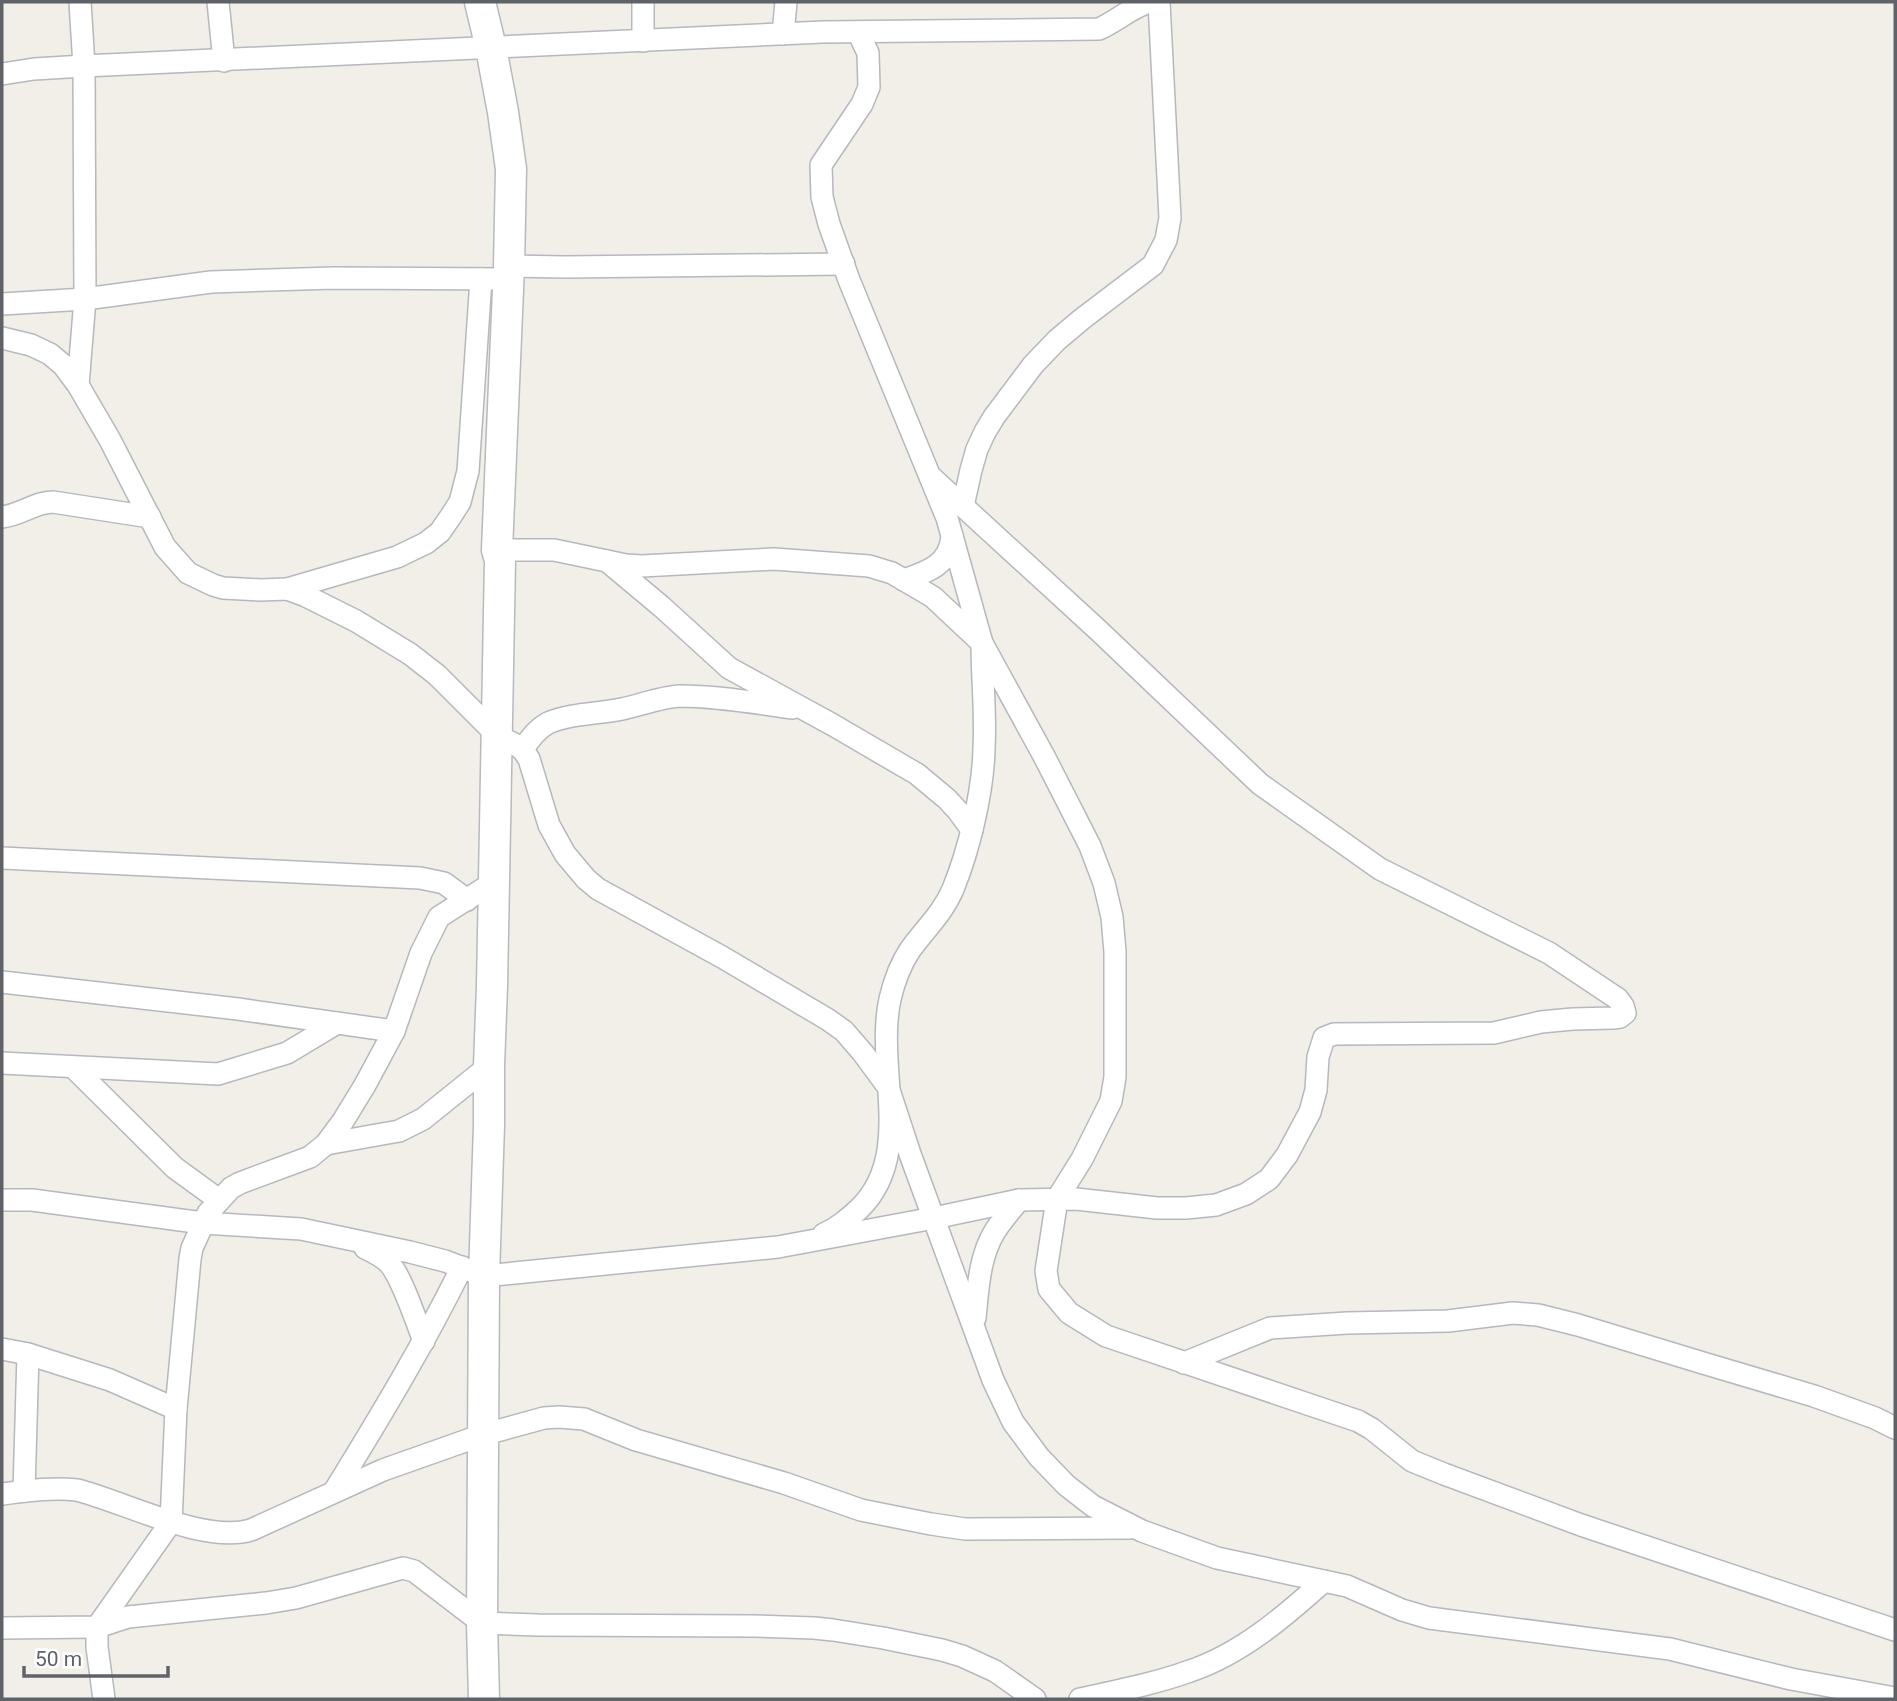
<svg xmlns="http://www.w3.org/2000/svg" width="1897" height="1701" font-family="Roboto,sans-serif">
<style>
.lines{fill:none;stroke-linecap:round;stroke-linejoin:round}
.street-casing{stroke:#b5b8bc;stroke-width:24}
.secondary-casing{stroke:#b6babf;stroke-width:33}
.street{stroke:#fff;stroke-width:21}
.secondary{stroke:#fff;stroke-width:30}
</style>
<rect width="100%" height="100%" fill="#f1efe8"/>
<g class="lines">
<defs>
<g id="street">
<path d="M218,2L224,61"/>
<path d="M643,2V41"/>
<path d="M858,32L868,53L869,87L862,104L821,165L822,197L829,224L849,280L947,518L982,643L1045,758L1090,846L1104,883L1112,917L1115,952V1077L1111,1101L1082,1159L1057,1199L1046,1271L1049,1289L1069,1313L1106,1336L1358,1421L1372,1429L1412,1461L1444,1474L1581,1525L1895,1630"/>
<path d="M783,34L786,2"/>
<path d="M2,74L34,69L84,66L823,32L1099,29C1117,21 1130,8 1149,2"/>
<path d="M509,266L565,267L844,264"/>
<path d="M2,304L85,299L211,282L333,278L508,279"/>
<path d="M2,338L31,345L50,354L63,365L78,385L110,440L165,547L188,573L213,585L223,588L261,590L287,589L306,596L356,621L410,654L437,675L498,736L516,745L523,750L529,759L549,825L565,854L586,879L598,889L722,957L827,1019L844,1031L863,1053L888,1087L910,1154L993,1380L1013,1422L1039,1457L1066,1485L1093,1506L1142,1531L1217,1558L1347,1586L1402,1610L1429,1618L1670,1649L1791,1679L1895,1698"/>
<path d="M78,385L85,299L84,66L80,2"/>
<path d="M963,506L971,470L977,449L985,432L994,417L1033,365L1057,340L1082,319L1153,265L1166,240L1170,218L1159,2"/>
<path d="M2,517C21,515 35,502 53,502L150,517"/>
<path d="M497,550H554L626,565L642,566L774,559L869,566L892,573L933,597L982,643C982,678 986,714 984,749C983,792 969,850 953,889C943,913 925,929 910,950C900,965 894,982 890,999C875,1068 915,1155 859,1209C848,1219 838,1228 824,1234"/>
<path d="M607,561L662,607L729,668L833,725L917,774L947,799L958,811L972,830"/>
<path d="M904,580C928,572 950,564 952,536"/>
<path d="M287,589L397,557L426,543L440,532L451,516L460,502L468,471L481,279"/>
<path d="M523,750C529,739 537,729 548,723C571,713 599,714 622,709C641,705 661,697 680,696C717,696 756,703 793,708"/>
<path d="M2,858L420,878L444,883L467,900"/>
<path d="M2,982L238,1009L394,1031"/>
<path d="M2,1063L218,1074L287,1053L337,1023"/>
<path d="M73,1067L175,1168L219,1200"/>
<path d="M326,1144L399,1131L423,1119L489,1066"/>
<path d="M2,1200H32L203,1223L301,1229L410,1252L445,1261L484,1276L778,1247L934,1218L1019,1200L1076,1199L1157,1208H1186L1216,1205L1246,1194L1269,1179L1287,1155L1310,1112L1316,1090L1318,1057L1324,1038L1334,1034L1494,1033L1541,1022L1573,1019L1613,1018L1620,1017L1625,1013L1623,1006L1618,999L1549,953L1380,869L1260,784L1098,630L930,476"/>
<path d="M365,1248C373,1252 382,1256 389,1263C402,1277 416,1321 424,1341"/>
<path d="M975,1318C978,1289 979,1257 995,1231C1002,1220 1011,1210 1019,1200"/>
<path d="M2,1349L28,1354L110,1380L176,1409"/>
<path d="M1184,1363L1270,1328L1347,1323L1448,1321L1513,1313L1538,1315L1578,1325L1703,1363L1814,1396L1875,1418L1895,1428"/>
<path d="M335,1490C380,1417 424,1344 462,1267"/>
<path d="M24,1491L28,1354"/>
<path d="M2,1494C26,1491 53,1487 77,1490C125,1502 204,1544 251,1530L383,1470L482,1435L544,1418L559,1417L584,1419L636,1440L784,1483L861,1510L931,1524L965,1529L1130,1528"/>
<path d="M2,1628L97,1627L128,1617L266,1603L296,1598L403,1568L414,1571L482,1623L538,1625L753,1626L814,1628L833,1630L883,1638L942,1650L962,1656L995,1671L1035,1699"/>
<path d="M104,1699L97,1647V1627L171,1522L176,1409L190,1259L192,1248L208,1213L231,1188L240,1183L310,1157L326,1144L343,1121L365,1085L394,1031L421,953L439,917L494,882"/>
<path d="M1080,1699C1117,1691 1154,1684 1190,1671C1241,1654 1285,1616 1324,1581"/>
</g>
<path id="secondary" d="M480,2L491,48L503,112L511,169L509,266L497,550L500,560L492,986L489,1066V1125L484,1276L482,1623L484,1699"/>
</defs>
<use href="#street" class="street-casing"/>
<use href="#secondary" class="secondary-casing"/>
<use href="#street" class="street"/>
<use href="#secondary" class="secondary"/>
</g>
<rect width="1897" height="1701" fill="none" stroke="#5f6368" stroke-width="7"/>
<path d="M24 1666v10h144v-10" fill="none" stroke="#5f6368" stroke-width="3.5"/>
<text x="35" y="1666" font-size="21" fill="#5f6368" stroke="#ffffff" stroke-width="5" paint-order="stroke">50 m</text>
</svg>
